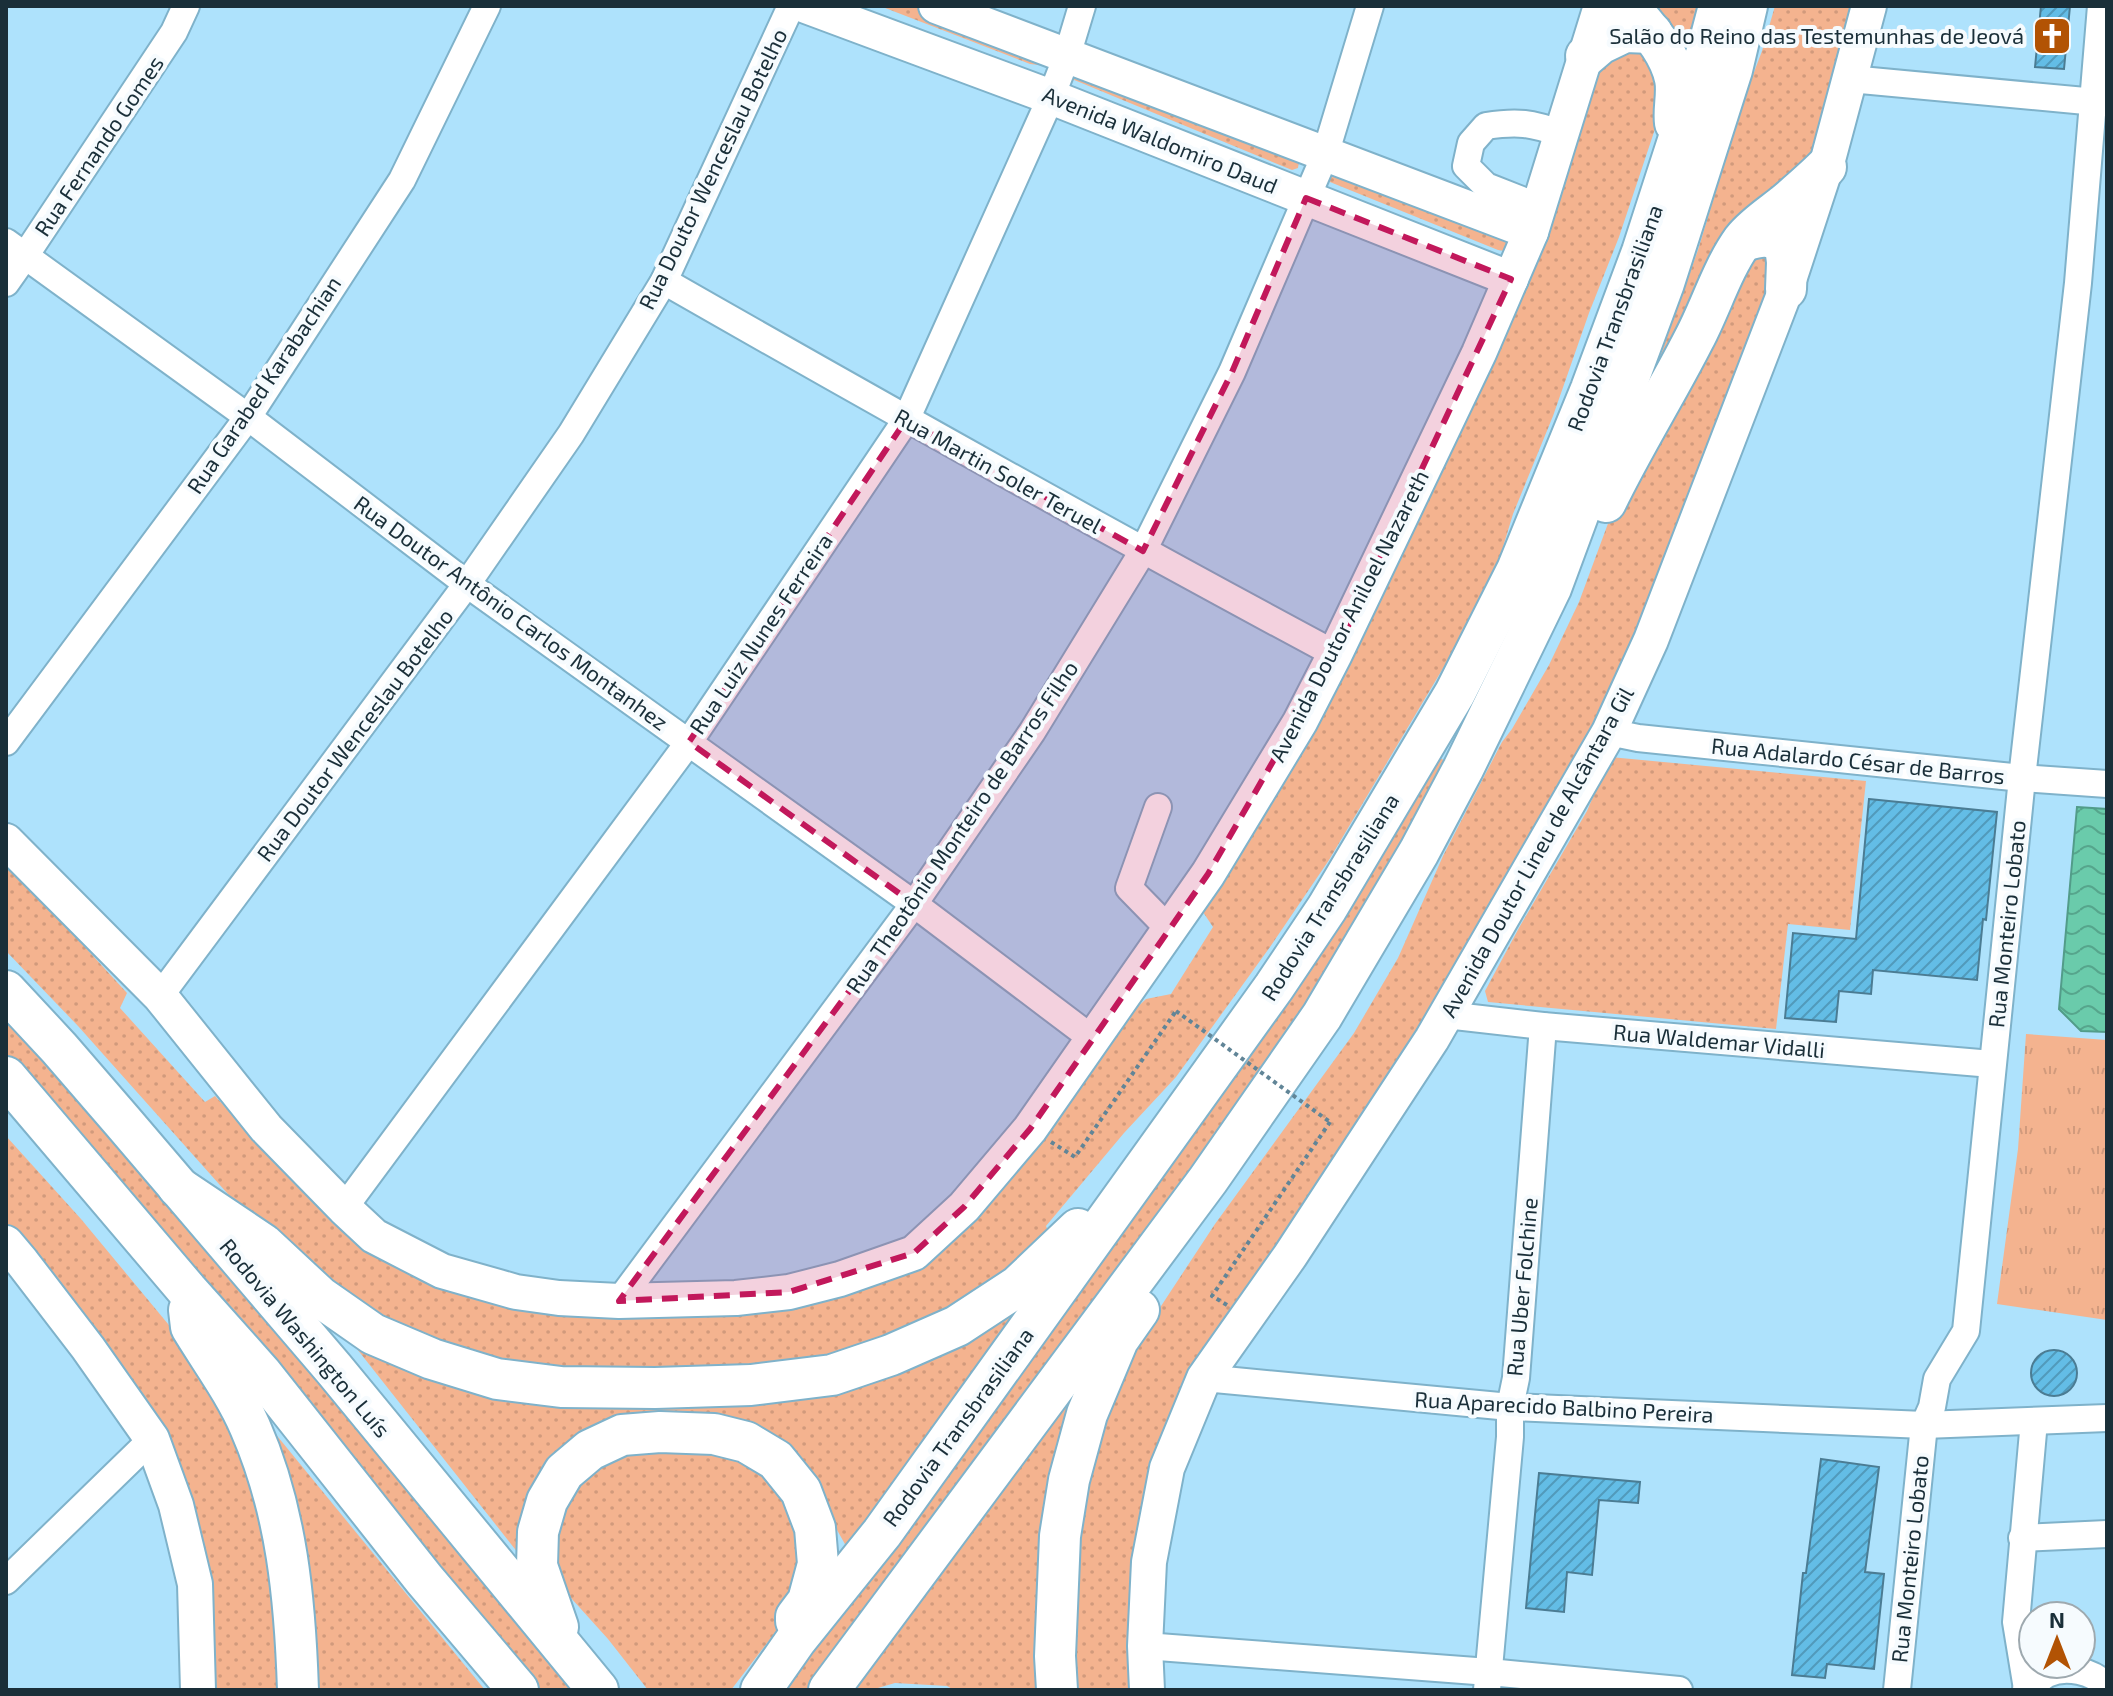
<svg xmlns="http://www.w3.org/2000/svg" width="2113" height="1696" font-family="'Exo 2',sans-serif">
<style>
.grass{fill:url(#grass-dots)}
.park{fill:url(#park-tufts)}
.water{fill:url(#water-waves);stroke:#529c89;stroke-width:2}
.building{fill:url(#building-hatch);stroke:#4b7c93;stroke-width:2}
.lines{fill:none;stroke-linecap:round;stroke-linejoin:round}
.minor-casing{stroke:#7fb2ca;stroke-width:30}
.major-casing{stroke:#7fb2ca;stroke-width:38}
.highway-casing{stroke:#7fb2ca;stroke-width:44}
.path{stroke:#618597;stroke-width:4;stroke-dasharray:4 4;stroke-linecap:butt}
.minor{stroke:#fff;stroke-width:26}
.major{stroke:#fff;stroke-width:34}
.highway{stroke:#fff;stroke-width:40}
.path-bridge{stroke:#618597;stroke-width:4;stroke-dasharray:4 4;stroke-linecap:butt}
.marked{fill:#c2185b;fill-opacity:0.2;stroke:#c2185b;stroke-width:6;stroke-dasharray:16 10;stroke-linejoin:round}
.labels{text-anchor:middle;stroke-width:8;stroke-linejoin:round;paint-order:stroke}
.poi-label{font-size:22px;fill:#1a2f39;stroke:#f6fbfe;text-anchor:end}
.street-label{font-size:22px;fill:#1a2f39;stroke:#f6fbfe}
</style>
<defs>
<pattern id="grass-dots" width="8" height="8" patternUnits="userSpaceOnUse" patternTransform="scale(2)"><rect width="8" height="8" fill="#f4b38f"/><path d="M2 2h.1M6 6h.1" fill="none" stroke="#d19a7c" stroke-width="1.8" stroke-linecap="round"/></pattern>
<pattern id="park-tufts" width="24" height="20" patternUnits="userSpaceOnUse" patternTransform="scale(2)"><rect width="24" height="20" fill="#f4b38f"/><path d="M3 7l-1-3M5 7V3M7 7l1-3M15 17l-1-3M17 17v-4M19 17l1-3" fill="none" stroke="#d19a7c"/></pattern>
<pattern id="water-waves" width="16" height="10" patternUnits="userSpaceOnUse" patternTransform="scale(2)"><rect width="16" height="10" fill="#6acbab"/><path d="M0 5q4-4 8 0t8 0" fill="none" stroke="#56a58c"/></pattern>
<pattern id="building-hatch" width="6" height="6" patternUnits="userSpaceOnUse" patternTransform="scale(2)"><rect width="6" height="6" fill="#63bde6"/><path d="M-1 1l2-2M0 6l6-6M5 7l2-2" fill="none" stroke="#519abb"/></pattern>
</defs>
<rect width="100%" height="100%" fill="#aee2fc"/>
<g class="grass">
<path d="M880,6H915L1035,51L1042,58L1039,65L1030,64Z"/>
<path d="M1641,6H1698L1687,50L1682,54Z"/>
<path d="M1775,6H1858L1817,160L1645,399L1698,250L1742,104L1762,51Z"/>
<path d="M1624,41L1658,59V120L1619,237L1589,313L1553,416L1513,514L1496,570L1480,606L1329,860L1270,947L1176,1077L1124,1133L1046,1226L1049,1234L978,1299L836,1364L632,1384L433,1354L268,1239L78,1026L6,951V861L127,993L120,1008L205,1102L215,1096L317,1206L381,1257L553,1313L919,1262L973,1224L1033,1151L1130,1014L1146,999L1171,994L1213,927L1203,912L1262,815L1334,691L1394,571L1502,338L1601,61Z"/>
<path d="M1069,71L1299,161L1298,168L1292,170L1067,77Z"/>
<path d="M1332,172L1506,240L1510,245L1505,251L1498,250L1325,180Z"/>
<path d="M1748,255L1781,256L1646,617L1590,733L1429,1019L1207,1351L1135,1690H1069L1070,1537L1101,1414L1142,1335L1215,1224L1354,1033L1398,958L1443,856L1502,742L1512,729L1549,665L1579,602L1613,510Z"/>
<path d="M1438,757L1451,764L1352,948L814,1690H777Z"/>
<path d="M1610,757L1866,781L1850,930L1788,924L1776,1029L1488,1002L1485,991L1520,926L1587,811Z"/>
<path d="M6,1010L299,1354L454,1549L575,1690H538C358,1480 186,1264 6,1053Z"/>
<path d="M6,1136L81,1219L207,1371L232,1421L267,1528L283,1690H216L206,1580L77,1315L6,1224Z"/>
<path d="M1038,1285L846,1546L800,1464L623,1421L526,1563L342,1330L377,1347L727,1393Z"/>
<path d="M1099,1356L1051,1690H954L947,1686L895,1683L871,1690H849Z"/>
<path d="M260,1415L485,1690H308Z"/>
<path d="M729,1449L785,1487L808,1568L784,1621L731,1690H648L608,1639L571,1598L557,1561L559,1519L578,1487L609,1461L639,1450Z"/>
</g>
<path class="park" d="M2026,1034L2107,1040V1320L1997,1304L2018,1149Z"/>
<path class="water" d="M2077,807L2107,809V1032L2081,1031L2059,1009Z"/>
<g class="building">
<path d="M2041,6H2070L2064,69L2035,67Z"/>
<path d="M1869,799L1997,812L1986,920L1983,919L1977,980L1873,970L1871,994L1839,991L1836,1022L1785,1018L1793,933L1856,939Z"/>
<circle cx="2054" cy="1373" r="23"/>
<path d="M1821,1459L1879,1467L1865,1572L1884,1574L1874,1669L1827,1664L1825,1678L1792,1675L1803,1573H1806Z"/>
<path d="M1539,1473L1640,1482L1638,1503L1599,1500L1592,1575L1567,1572L1564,1612L1526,1608Z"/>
</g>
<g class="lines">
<defs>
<g id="minor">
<path d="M1850,79L2107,103"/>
<path d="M1539,207L1486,186L1466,166L1471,143L1486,126C1518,121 1531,123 1562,134"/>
<path d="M6,242L248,417L467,584L914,904L1094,1040"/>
<path d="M664,281C886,408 1109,533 1335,654"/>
<path d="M6,283L25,256L174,32L186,6"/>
<path d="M1609,732L1638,738L2022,778L2107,784"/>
<path d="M6,742L248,417L402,180L487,6"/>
<path d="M1158,807L1129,888L1169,929"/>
<path d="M160,996L467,584L571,434L664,281L791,6"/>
<path d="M1446,1015L1543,1026L1992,1064"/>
<path d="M344,1208L689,742L906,420L1051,97L1067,56L1082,6"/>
<path d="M619,1301L914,904L1032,732L1143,551L1232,372L1325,155L1370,6"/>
<path d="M1204,1378L1510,1407L1924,1425L2107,1418"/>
<path d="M2022,1538L2107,1534"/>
<path d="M6,1581L152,1439"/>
<path d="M1145,1646L1489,1672L1679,1690"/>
<path d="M2027,1689L2016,1622L2034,1421"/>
<path d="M1487,1690L1510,1437V1407L1516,1378L1543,1026"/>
<path d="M1897,1690L1924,1425L1932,1407L1937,1379L1966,1331L2022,778L2078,283L2101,6"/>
<path d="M2026,1690C2033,1685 2040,1678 2047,1674C2066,1665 2094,1671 2107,1687"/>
</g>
<g id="major">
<path d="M806,6L1051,97L1511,279"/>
<path d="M936,6L1531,232"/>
<path d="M6,841L160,996L266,1128L344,1208L374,1236L442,1271L516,1292L559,1298L619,1301L736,1298L789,1292L840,1279L914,1253L964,1207L1030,1129L1208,874L1300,722L1335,654L1479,353L1531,232L1601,6"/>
<path d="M6,1243L22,1262L88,1348L152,1439L176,1505L195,1584L198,1690"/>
<path d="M1147,1690L1145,1646L1149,1562L1167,1468L1204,1378L1290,1256L1432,1039L1609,732L1651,640L1786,289L1826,167L1869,6"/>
</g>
<g id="highway">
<path d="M1629,6C1647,28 1669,50 1675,79C1678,93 1673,109 1675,123"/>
<path d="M1586,56L1600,44L1625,32L1652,33"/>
<path d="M1743,241C1761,236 1770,233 1785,246L1787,262L1786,289"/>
<path d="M1606,502C1633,446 1666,394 1694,339C1711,307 1722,269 1743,240C1754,226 1771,215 1785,204C1799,192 1813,180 1826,167"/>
<path d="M6,991L59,1048L123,1122L334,1369L598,1690"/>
<path d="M6,1077L187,1290L261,1373L424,1579L518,1690"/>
<path d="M178,1187L263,1244L320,1297L373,1334L432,1359L497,1379L561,1387L655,1388L751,1385L832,1375L891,1355L957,1326L1018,1286L1078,1229"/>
<path d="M189,1310L191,1327C211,1360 235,1392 250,1427C287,1511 295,1600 298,1690"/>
<path d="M558,1627L537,1566L538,1532L547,1501L564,1472L590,1450L622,1435L660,1432L714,1434L746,1442L776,1460L801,1491L815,1528L818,1564L808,1601L796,1617V1621"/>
<path d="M761,1690L796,1640L882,1533L1274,987L1327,908L1455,693L1517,570L1591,389L1642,252L1708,48L1719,6"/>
<path d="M829,1690L1208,1180L1322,1016L1419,852L1463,769L1551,588L1664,283L1732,70L1747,6"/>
<path d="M1057,1690L1055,1656L1060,1536L1069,1480L1087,1414L1118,1340L1139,1310"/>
</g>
</defs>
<use href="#minor" class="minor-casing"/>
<use href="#major" class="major-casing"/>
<use href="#highway" class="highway-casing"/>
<g class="path">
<path d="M1051,1142L1075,1157L1176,1011"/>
<path d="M1227,1305L1212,1296L1330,1122"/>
</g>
<use href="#minor" class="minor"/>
<use href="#major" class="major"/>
<use href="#highway" class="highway"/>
<path class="path-bridge" d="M1176,1011L1330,1122"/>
</g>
<path class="marked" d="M1306,198L1511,279L1335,654L1208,874L1030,1129L964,1207L914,1253L789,1292L619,1301L914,904L689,742L906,420L1143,551L1232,372Z"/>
<defs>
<symbol id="church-square" viewBox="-11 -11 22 22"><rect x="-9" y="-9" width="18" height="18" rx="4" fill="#b25304" stroke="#f6fbfe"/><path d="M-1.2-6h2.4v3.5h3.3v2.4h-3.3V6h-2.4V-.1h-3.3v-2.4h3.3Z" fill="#fff"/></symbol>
</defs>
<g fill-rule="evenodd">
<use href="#church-square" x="2030" y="14" width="44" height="44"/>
</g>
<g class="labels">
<g class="poi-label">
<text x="2024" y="44">Salão do Reino das Testemunhas de Jeová</text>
</g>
<g class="street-label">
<text transform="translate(1160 140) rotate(22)" y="8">Avenida Waldomiro Daud</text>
<text transform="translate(99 146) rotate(-56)" y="8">Rua Fernando Gomes</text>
<text transform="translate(713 169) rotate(-64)" y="8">Rua Doutor Wenceslau Botelho</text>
<text transform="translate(1615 318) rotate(-70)" y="8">Rodovia Transbrasiliana</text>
<text transform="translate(264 385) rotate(-56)" y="8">Rua Garabed Karabachian</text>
<text transform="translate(998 471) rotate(29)" y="8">Rua Martin Soler Teruel</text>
<text transform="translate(511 613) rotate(36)" y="8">Rua Doutor Antônio Carlos Montanhez</text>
<text transform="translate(1349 616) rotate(-63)" y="8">Avenida Doutor Aniloel Nazareth</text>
<text transform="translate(761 634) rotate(-56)" y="8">Rua Luiz Nunes Ferreira</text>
<text transform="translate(355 735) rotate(-53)" y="8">Rua Doutor Wenceslau Botelho</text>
<text transform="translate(1858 761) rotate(6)" y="8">Rua Adalardo César de Barros</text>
<text transform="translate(962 827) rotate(-56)" y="8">Rua Theotônio Monteiro de Barros Filho</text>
<text transform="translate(1537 852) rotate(-61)" y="8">Avenida Doutor Lineu de Alcântara Gil</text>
<text transform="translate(1330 897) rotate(-58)" y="8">Rodovia Transbrasiliana</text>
<text transform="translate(2007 924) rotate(-84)" y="8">Rua Monteiro Lobato</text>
<text transform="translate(1719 1041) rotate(5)" y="8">Rua Waldemar Vidalli</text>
<text transform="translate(1522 1287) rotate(-85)" y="8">Rua Uber Folchine</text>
<text transform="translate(305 1338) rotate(50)" y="8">Rodovia Washington Luís</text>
<text transform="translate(1564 1407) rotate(3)" y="8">Rua Aparecido Balbino Pereira</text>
<text transform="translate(958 1427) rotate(-54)" y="8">Rodovia Transbrasiliana</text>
<text transform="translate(1910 1559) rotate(-84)" y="8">Rua Monteiro Lobato</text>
</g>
</g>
<rect width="2113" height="1696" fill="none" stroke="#1a2f39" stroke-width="16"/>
<g transform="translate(2057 1640)"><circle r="38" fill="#f6fbfe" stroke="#9ea9af" stroke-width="2"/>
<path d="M0-6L14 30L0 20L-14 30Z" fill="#b25304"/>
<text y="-12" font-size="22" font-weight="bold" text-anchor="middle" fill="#1a2f39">N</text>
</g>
</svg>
